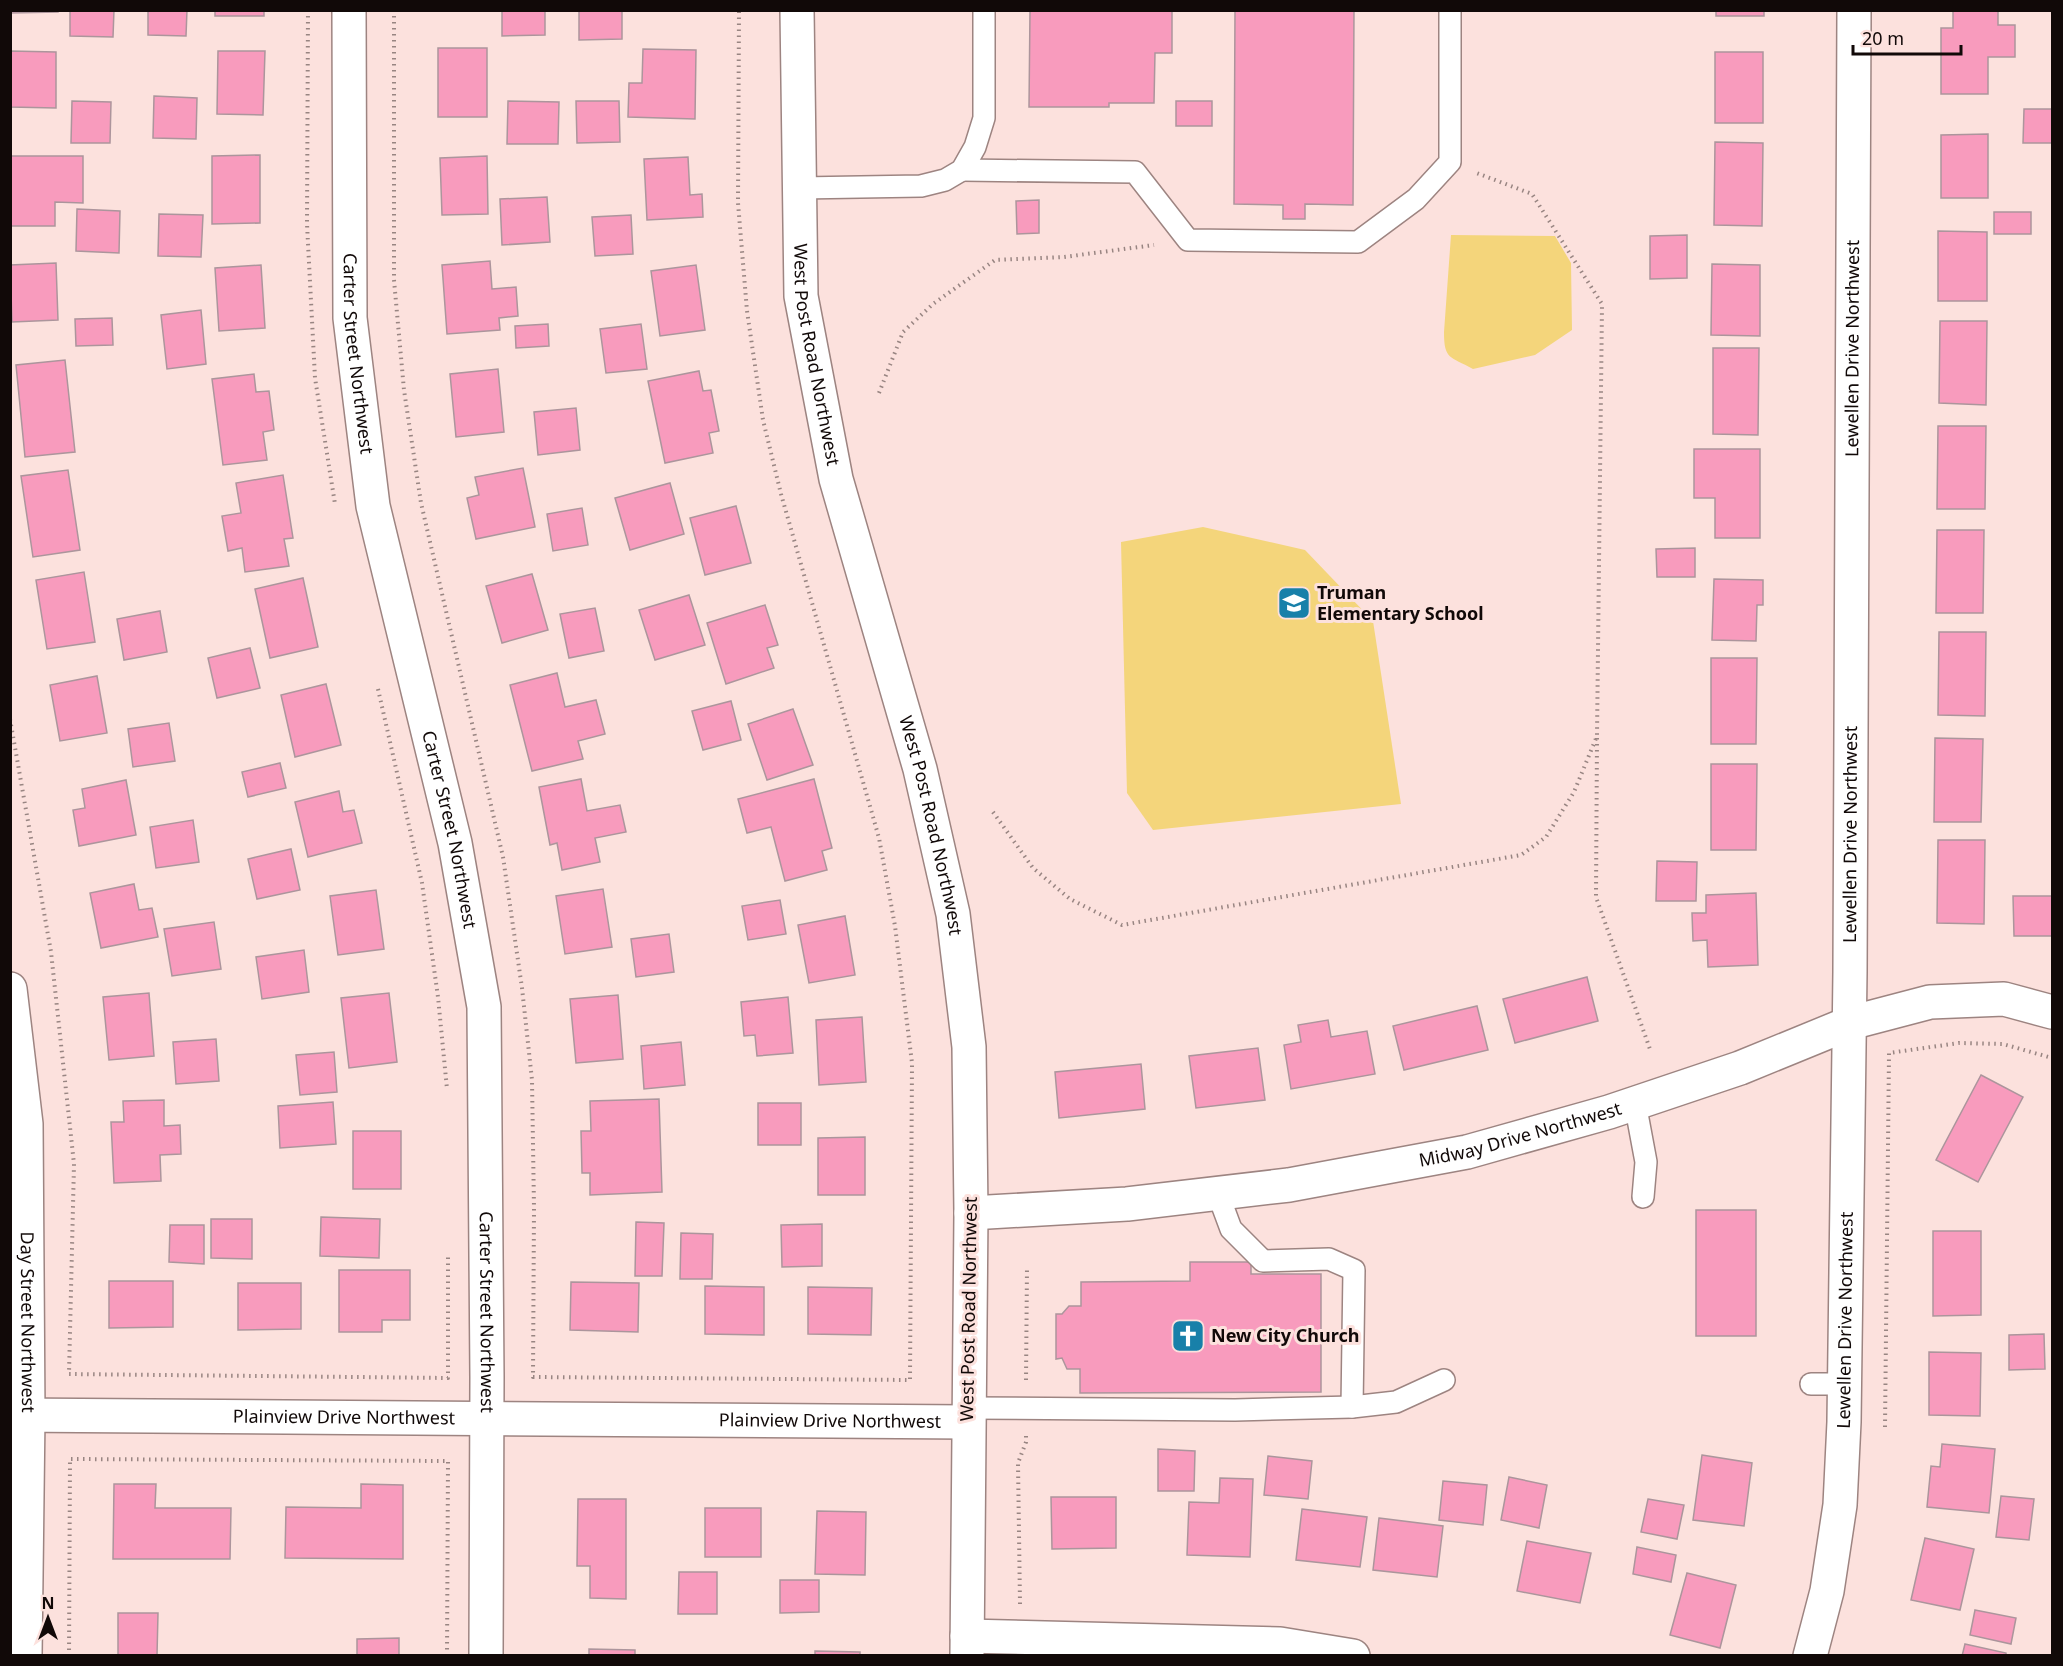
<svg xmlns="http://www.w3.org/2000/svg" width="2063" height="1666" font-family="'Noto Sans',sans-serif">
<style>
.green{fill:#f4d57b}
.building{fill:#f89bbd;stroke:#ac959c;stroke-width:1.5}
.lines{fill:none;stroke-linecap:round;stroke-linejoin:round}
.service-casing{stroke:#9d8481;stroke-width:24}
.minor-casing{stroke:#9d8481;stroke-width:36}
.tertiary-casing{stroke:#9d8481;stroke-width:36}
.path{stroke:#988582;stroke-width:4;stroke-dasharray:1.5 4.5;stroke-linecap:butt}
.service{stroke:#fff;stroke-width:21}
.minor{stroke:#fff;stroke-width:33}
.tertiary{stroke:#fff;stroke-width:33}
.labels{text-anchor:middle;stroke-width:6;stroke-linejoin:round;paint-order:stroke}
.street-label{font-size:18px;fill:#110908;stroke:#fce1dd}
.poi-label{font-size:18px;font-weight:bold;fill:#110908;stroke:#fce1dd;text-anchor:start}
</style>
<rect width="100%" height="100%" fill="#fce1dd"/>
<g class="green">
<path d="M1451,235L1555,236L1571,263L1572,330L1535,355L1473,369C1450,356 1444,360 1444,332Z"/>
<path d="M1203,527L1305,550L1373,621L1401,804L1153,830L1127,793L1121,542Z"/>
</g>
<g class="building">
<path d="M10,10H58V12L10,13Z"/>
<path d="M70,10H114L113,37L70,36Z"/>
<path d="M148,10H187L186,36L148,35Z"/>
<rect x="215" y="10" width="49" height="6"/>
<path d="M502,10H545V35L502,36Z"/>
<path d="M579,10H622V39L579,40Z"/>
<path d="M1030,10H1172V53H1155L1154,103H1109V107H1029Z"/>
<path d="M1235,10H1354L1353,205L1305,204V219H1283V205L1234,204Z"/>
<rect x="1716" y="10" width="48" height="6"/>
<path d="M1953,10H1998V25H2015V57H1988V94H1941V28H1953Z"/>
<rect x="438" y="48" width="49" height="69"/>
<path d="M643,49L696,50L695,119L628,117L629,83H642Z"/>
<path d="M10,51L56,52V108L10,107Z"/>
<path d="M218,51H265L263,115L217,114Z"/>
<rect x="1715" y="52" width="48" height="71"/>
<path d="M154,96L197,98L196,139L153,138Z"/>
<path d="M72,101L111,102L110,143H71Z"/>
<path d="M508,101L559,102L558,144H507Z"/>
<path d="M576,101H619L620,142L577,143Z"/>
<rect x="1176" y="101" width="36" height="25"/>
<path d="M2024,109H2052V143H2023Z"/>
<path d="M1988,134V198H1941V135Z"/>
<path d="M1715,142L1763,143L1762,226L1714,225Z"/>
<path d="M260,155V223L212,224V156Z"/>
<path d="M10,156H83V203L55,202V226H10Z"/>
<path d="M487,156L488,214L442,215L440,158Z"/>
<path d="M688,157L690,195L702,194L703,217L647,220L644,159Z"/>
<path d="M547,197L550,242L502,245L500,199Z"/>
<path d="M1039,200V233L1017,234L1016,201Z"/>
<path d="M77,209L120,211L119,253L76,251Z"/>
<rect x="1994" y="212" width="37" height="22"/>
<path d="M159,214L203,215L201,257L158,256Z"/>
<path d="M631,215L633,254L595,256L592,217Z"/>
<path d="M1938,231L1987,232V301H1938Z"/>
<path d="M1687,235V278L1650,279V236Z"/>
<path d="M490,261L492,289L516,287L518,316L499,318L500,330L447,334L442,265Z"/>
<path d="M56,263L58,320L12,322L10,265Z"/>
<path d="M1712,264L1760,265V336L1711,335Z"/>
<path d="M261,265L265,328L219,331L215,268Z"/>
<path d="M696,265L705,330L660,336L651,271Z"/>
<path d="M201,310L206,364L167,369L161,315Z"/>
<path d="M112,318L113,345L76,346L75,319Z"/>
<path d="M1940,321H1987L1986,405L1939,403Z"/>
<path d="M548,324L549,346L516,348L515,326Z"/>
<path d="M641,324L647,369L606,373L600,329Z"/>
<path d="M1713,348H1759L1758,435L1713,434Z"/>
<path d="M65,360L75,452L25,457L16,365Z"/>
<path d="M498,369L504,432L456,437L450,374Z"/>
<path d="M699,371L703,391L711,390L719,431L709,433L713,453L665,463L648,381Z"/>
<path d="M254,374L256,392L269,391L274,430L263,432L267,460L223,465L212,379Z"/>
<path d="M576,408L580,450L538,455L534,412Z"/>
<path d="M1938,426H1986L1985,509H1937Z"/>
<path d="M1694,449H1760V538H1715V498H1694Z"/>
<path d="M523,468L535,527L476,539L467,498L479,495L475,477Z"/>
<path d="M68,470L80,550L33,557L21,476Z"/>
<path d="M283,475L293,538L284,539L289,566L245,572L242,548L228,551L222,516L241,513L236,483Z"/>
<path d="M670,483L684,534L630,550L615,498Z"/>
<path d="M736,506L751,563L705,575L690,518Z"/>
<path d="M582,508L588,545L553,551L547,514Z"/>
<path d="M1937,530H1984L1983,613H1936Z"/>
<path d="M1695,548V577H1657L1656,549Z"/>
<path d="M84,572L95,642L47,649L36,580Z"/>
<path d="M532,574L548,630L502,643L486,586Z"/>
<path d="M303,578L318,647L270,658L255,589Z"/>
<path d="M1714,579L1763,580V605H1757L1756,641L1712,640Z"/>
<path d="M689,595L705,645L655,660L639,610Z"/>
<path d="M765,605L778,645L767,648L774,668L726,684L707,623Z"/>
<path d="M595,608L604,651L569,658L560,614Z"/>
<path d="M160,611L167,652L124,660L117,619Z"/>
<path d="M1939,632H1986L1985,716L1938,715Z"/>
<path d="M250,648L260,688L217,698L208,658Z"/>
<path d="M1711,658H1757L1756,744H1711Z"/>
<path d="M557,673L565,707L596,700L605,734L578,741L583,759L532,771L510,685Z"/>
<path d="M97,676L107,733L60,741L50,685Z"/>
<path d="M326,684L341,745L295,757L281,695Z"/>
<path d="M731,701L741,740L703,750L692,711Z"/>
<path d="M793,709L813,765L767,780L748,724Z"/>
<path d="M169,723L175,761L133,767L128,729Z"/>
<path d="M1935,738L1983,739L1981,822H1934Z"/>
<path d="M280,763L286,788L248,797L242,772Z"/>
<path d="M1711,764H1757L1756,850H1711Z"/>
<path d="M581,779L587,811L620,805L626,832L595,838L600,862L562,870L557,843L550,845L539,787Z"/>
<path d="M814,779L832,848L822,851L827,870L785,881L771,827L747,833L738,799Z"/>
<path d="M126,780L136,835L79,846L73,810L85,808L82,789Z"/>
<path d="M339,791L343,812L354,810L362,843L308,857L295,802Z"/>
<path d="M193,820L199,862L156,868L150,827Z"/>
<path d="M1938,840H1985L1984,924L1937,923Z"/>
<path d="M291,849L300,890L257,899L248,859Z"/>
<path d="M1657,861L1697,862L1696,901H1656Z"/>
<path d="M134,884L139,910L152,908L158,937L101,948L90,893Z"/>
<path d="M603,889L612,947L565,954L556,896Z"/>
<path d="M376,890L384,949L338,955L330,896Z"/>
<path d="M1756,893L1758,965L1708,967L1707,940L1693,941L1692,913H1706V895Z"/>
<path d="M2013,896H2052V936H2014Z"/>
<path d="M780,900L786,934L748,940L742,906Z"/>
<path d="M845,916L855,975L809,983L798,925Z"/>
<path d="M214,922L221,969L172,976L164,929Z"/>
<path d="M669,934L674,972L636,977L631,939Z"/>
<path d="M304,950L309,992L262,999L256,957Z"/>
<path d="M1587,977L1598,1021L1515,1043L1503,999Z"/>
<path d="M149,993L154,1056L109,1060L103,997Z"/>
<path d="M389,993L397,1062L349,1068L341,998Z"/>
<path d="M618,995L623,1059L576,1063L570,999Z"/>
<path d="M788,997L793,1053L757,1056L755,1035L744,1036L741,1002Z"/>
<path d="M1477,1006L1488,1050L1404,1070L1393,1026Z"/>
<path d="M862,1017L866,1082L819,1085L816,1020Z"/>
<path d="M1328,1020L1331,1037L1367,1031L1375,1074L1291,1089L1284,1045L1301,1042L1298,1025Z"/>
<path d="M216,1039L219,1081L176,1084L173,1042Z"/>
<path d="M681,1042L685,1085L644,1089L641,1046Z"/>
<path d="M1258,1048L1265,1100L1196,1108L1189,1056Z"/>
<path d="M334,1052L337,1092L300,1095L296,1055Z"/>
<path d="M1141,1064L1145,1109L1059,1118L1055,1072Z"/>
<path d="M1981,1075L2023,1097L1978,1182L1936,1160Z"/>
<path d="M659,1099L662,1192L590,1195V1173H582L581,1131H591L590,1101Z"/>
<path d="M164,1100V1126L180,1125L181,1154L160,1155L161,1181L114,1183L111,1122H124L123,1101Z"/>
<path d="M333,1102L336,1144L280,1148L278,1106Z"/>
<rect x="758" y="1103" width="43" height="42"/>
<rect x="353" y="1131" width="48" height="58"/>
<path d="M865,1137V1195H818V1138Z"/>
<rect x="1696" y="1210" width="60" height="126"/>
<path d="M321,1217L380,1219L379,1258L320,1256Z"/>
<path d="M211,1219H252V1259L211,1258Z"/>
<path d="M636,1222L664,1223L662,1276H635Z"/>
<path d="M822,1224V1266L782,1267L781,1225Z"/>
<path d="M170,1225H204V1264L169,1262Z"/>
<path d="M1933,1231H1981V1315L1933,1316Z"/>
<path d="M681,1233L713,1234L712,1279H680Z"/>
<path d="M1190,1262H1251V1274H1321V1392L1080,1393V1369H1067L1062,1358L1056,1359V1314H1062L1069,1306H1081V1282L1190,1281Z"/>
<path d="M339,1270H410V1320H382V1332H339Z"/>
<path d="M109,1281H173V1327L109,1328Z"/>
<path d="M571,1282L639,1283L638,1332L570,1330Z"/>
<path d="M238,1283H301V1329L238,1330Z"/>
<path d="M705,1286L764,1287V1335L705,1334Z"/>
<path d="M808,1287L872,1288L871,1335L808,1334Z"/>
<path d="M2044,1334L2045,1369L2009,1370V1335Z"/>
<path d="M1929,1352L1981,1353L1980,1416L1929,1415Z"/>
<path d="M1942,1444L1995,1449L1989,1513L1927,1507L1931,1466L1940,1467Z"/>
<path d="M1158,1449L1195,1451L1194,1491H1158Z"/>
<path d="M1702,1455L1752,1463L1744,1526L1693,1520Z"/>
<path d="M1268,1456L1312,1461L1308,1499L1264,1495Z"/>
<path d="M1509,1477L1547,1485L1539,1528L1501,1520Z"/>
<path d="M1220,1478L1253,1479L1250,1557L1187,1555L1189,1502L1219,1503Z"/>
<path d="M1443,1481L1487,1485L1483,1525L1439,1520Z"/>
<path d="M114,1484H156L155,1508H231L230,1559H113Z"/>
<path d="M361,1484L403,1485V1559L285,1558L286,1507L361,1508Z"/>
<path d="M2001,1496L2034,1499L2029,1540L1996,1537Z"/>
<path d="M1051,1497H1116V1548L1052,1549Z"/>
<path d="M578,1499H626V1599L590,1598V1566H577Z"/>
<path d="M1648,1499L1684,1505L1677,1539L1641,1532Z"/>
<rect x="705" y="1508" width="56" height="49"/>
<path d="M1302,1509L1367,1517L1360,1567L1296,1560Z"/>
<path d="M817,1511L866,1512L865,1575L815,1574Z"/>
<path d="M1379,1518L1443,1526L1437,1577L1373,1570Z"/>
<path d="M1925,1538L1974,1549L1960,1610L1911,1600Z"/>
<path d="M1527,1541L1591,1553L1580,1603L1517,1591Z"/>
<path d="M1637,1547L1676,1555L1671,1582L1633,1574Z"/>
<path d="M679,1572H717V1614H678Z"/>
<path d="M1687,1573L1736,1585L1720,1648L1670,1635Z"/>
<path d="M780,1580H819V1612L780,1613Z"/>
<path d="M1975,1610L2016,1618L2011,1644L1970,1635Z"/>
<path d="M118,1613H158L157,1656H118Z"/>
<path d="M399,1638V1656H357V1639Z"/>
<path d="M1965,1644L2006,1653V1656H1962Z"/>
<path d="M589,1649L635,1650V1656H589Z"/>
<path d="M815,1651L860,1652V1656H815Z"/>
</g>
<g class="lines">
<defs>
<g id="service">
<path d="M962,170L1135,172L1188,240L1358,242L1416,199L1450,162V10"/>
<path d="M800,188L921,186L945,180L962,170L975,147L984,118V10"/>
<path d="M1635,1103L1646,1162L1643,1197"/>
<path d="M1218,1194L1231,1229L1263,1261L1329,1259L1354,1270L1352,1407"/>
<path d="M1811,1384H1845"/>
<path d="M968,1408L1235,1410L1352,1407L1396,1402L1444,1380"/>
</g>
<g id="minor">
<path id="s1" d="M349,10L350,318L373,506L455,843L484,1007L487,1377L486,1656"/>
<path id="s2" d="M10,989L26,1124L28,1415L25,1656"/>
<path id="s3" d="M971,1213L1127,1204L1289,1185L1467,1152L1609,1112L1740,1068L1850,1023L1930,1002L2004,999L2052,1012"/>
<path id="s4" d="M10,1415L968,1422"/>
<path d="M967,1636L1280,1644L1353,1656"/>
<path id="s5" d="M1810,1656L1827,1591L1840,1505L1844,1422L1850,972L1854,10"/>
</g>
<g id="tertiary">
<path id="s6" d="M797,10L801,296L836,479L920,769L953,914L969,1047L971,1213L967,1656"/>
</g>
</defs>
<use href="#service" class="service-casing"/>
<use href="#minor" class="minor-casing"/>
<use href="#tertiary" class="tertiary-casing"/>
<g class="path">
<path d="M308,10L307,224L315,378L335,504"/>
<path d="M394,10V280L404,390L421,503L503,857L522,988L532,1080L534,1208L533,1377L910,1380L912,1063L895,926L879,838L781,494L763,420L747,311L738,203L739,10"/>
<path d="M879,393L903,332L933,304L995,260L1064,257L1154,245"/>
<path d="M378,689L422,883L438,997L447,1089"/>
<path d="M10,719L51,952L74,1164L69,1374L448,1378V1256"/>
<path d="M1597,738L1596,897L1651,1052"/>
<path d="M993,812L1033,868L1070,899L1122,925L1521,855L1546,837L1574,792L1597,736L1602,304L1532,194L1474,172"/>
<path d="M1026,1380L1027,1267"/>
<path d="M1885,1427L1889,1053L1959,1043L2003,1044L2052,1058"/>
<path d="M1020,1604L1018,1463L1026,1442V1436"/>
<path d="M69,1656L70,1459L448,1461L447,1656"/>
</g>
<use href="#service" class="service"/>
<use href="#minor" class="minor"/>
<use href="#tertiary" class="tertiary"/>
</g>
<defs>
<symbol id="school-square" viewBox="-11 -11 22 22"><rect x="-9" y="-9" width="18" height="18" rx="4" fill="#1880a9" stroke="#fce1dd"/><path d="M0-5L7-2L0 1L-7-2ZM-4 1L0 2.5L4 1V4Q0 6-4 4Z" fill="#fff"/></symbol>
<symbol id="church-square" viewBox="-11 -11 22 22"><rect x="-9" y="-9" width="18" height="18" rx="4" fill="#1880a9" stroke="#fce1dd"/><path d="M-1.2-6h2.4v3.5h3.3v2.4h-3.3V6h-2.4V-.1h-3.3v-2.4h3.3Z" fill="#fff"/></symbol>
</defs>
<g fill-rule="evenodd">
<use href="#school-square" x="1275" y="584" width="38" height="38"/>
<use href="#church-square" x="1169" y="1317" width="38" height="38"/>
</g>
<g class="labels">
<g class="street-label">
<text dy="6" stroke="none"><textPath href="#s5" startOffset="1311">Lewellen Drive Northwest</textPath></text>
<text dy="6" stroke="none"><textPath href="#s1" startOffset="344">Carter Street Northwest</textPath></text>
<text dy="6" stroke="none"><textPath href="#s6" startOffset="346">West Post Road Northwest</textPath></text>
<text dy="6" stroke="none"><textPath href="#s6" startOffset="832">West Post Road Northwest</textPath></text>
<text dy="6" stroke="none"><textPath href="#s1" startOffset="830">Carter Street Northwest</textPath></text>
<text dy="6" stroke="none"><textPath href="#s5" startOffset="825">Lewellen Drive Northwest</textPath></text>
<text dy="6" stroke="none"><textPath href="#s3" startOffset="556">Midway Drive Northwest</textPath></text>
<text transform="translate(969 1309) rotate(-89)" y="6">West Post Road Northwest</text>
<text dy="6" stroke="none"><textPath href="#s1" startOffset="1316">Carter Street Northwest</textPath></text>
<text dy="6" stroke="none"><textPath href="#s5" startOffset="339">Lewellen Drive Northwest</textPath></text>
<text dy="6" stroke="none"><textPath href="#s2" startOffset="334">Day Street Northwest</textPath></text>
<text dy="6" stroke="none"><textPath href="#s4" startOffset="334">Plainview Drive Northwest</textPath></text>
<text dy="6" stroke="none"><textPath href="#s4" startOffset="820">Plainview Drive Northwest</textPath></text>
</g>
<g class="poi-label">
<text x="1317" y="599">Truman<tspan x="1317" dy="21">Elementary School</tspan></text>
<text x="1211" y="1342">New City Church</text>
</g>
</g>
<rect width="2063" height="1666" fill="none" stroke="#110908" stroke-width="24"/>
<g transform="translate(48 1618)" stroke="#fce1dd" stroke-width="4.5" paint-order="stroke">
<path d="M0-4.5L10 22L0 15L-10 22Z" fill="#110908"/>
<text y="-9" font-size="16" font-weight="bold" text-anchor="middle" fill="#110908">N</text>
</g>
<path d="M1853 45v9h108v-9" fill="none" stroke="#110908" stroke-width="3"/>
<text x="1862" y="45" font-size="18" fill="#110908" stroke="#fce1dd" stroke-width="4.5" paint-order="stroke">20 m</text>
</svg>
